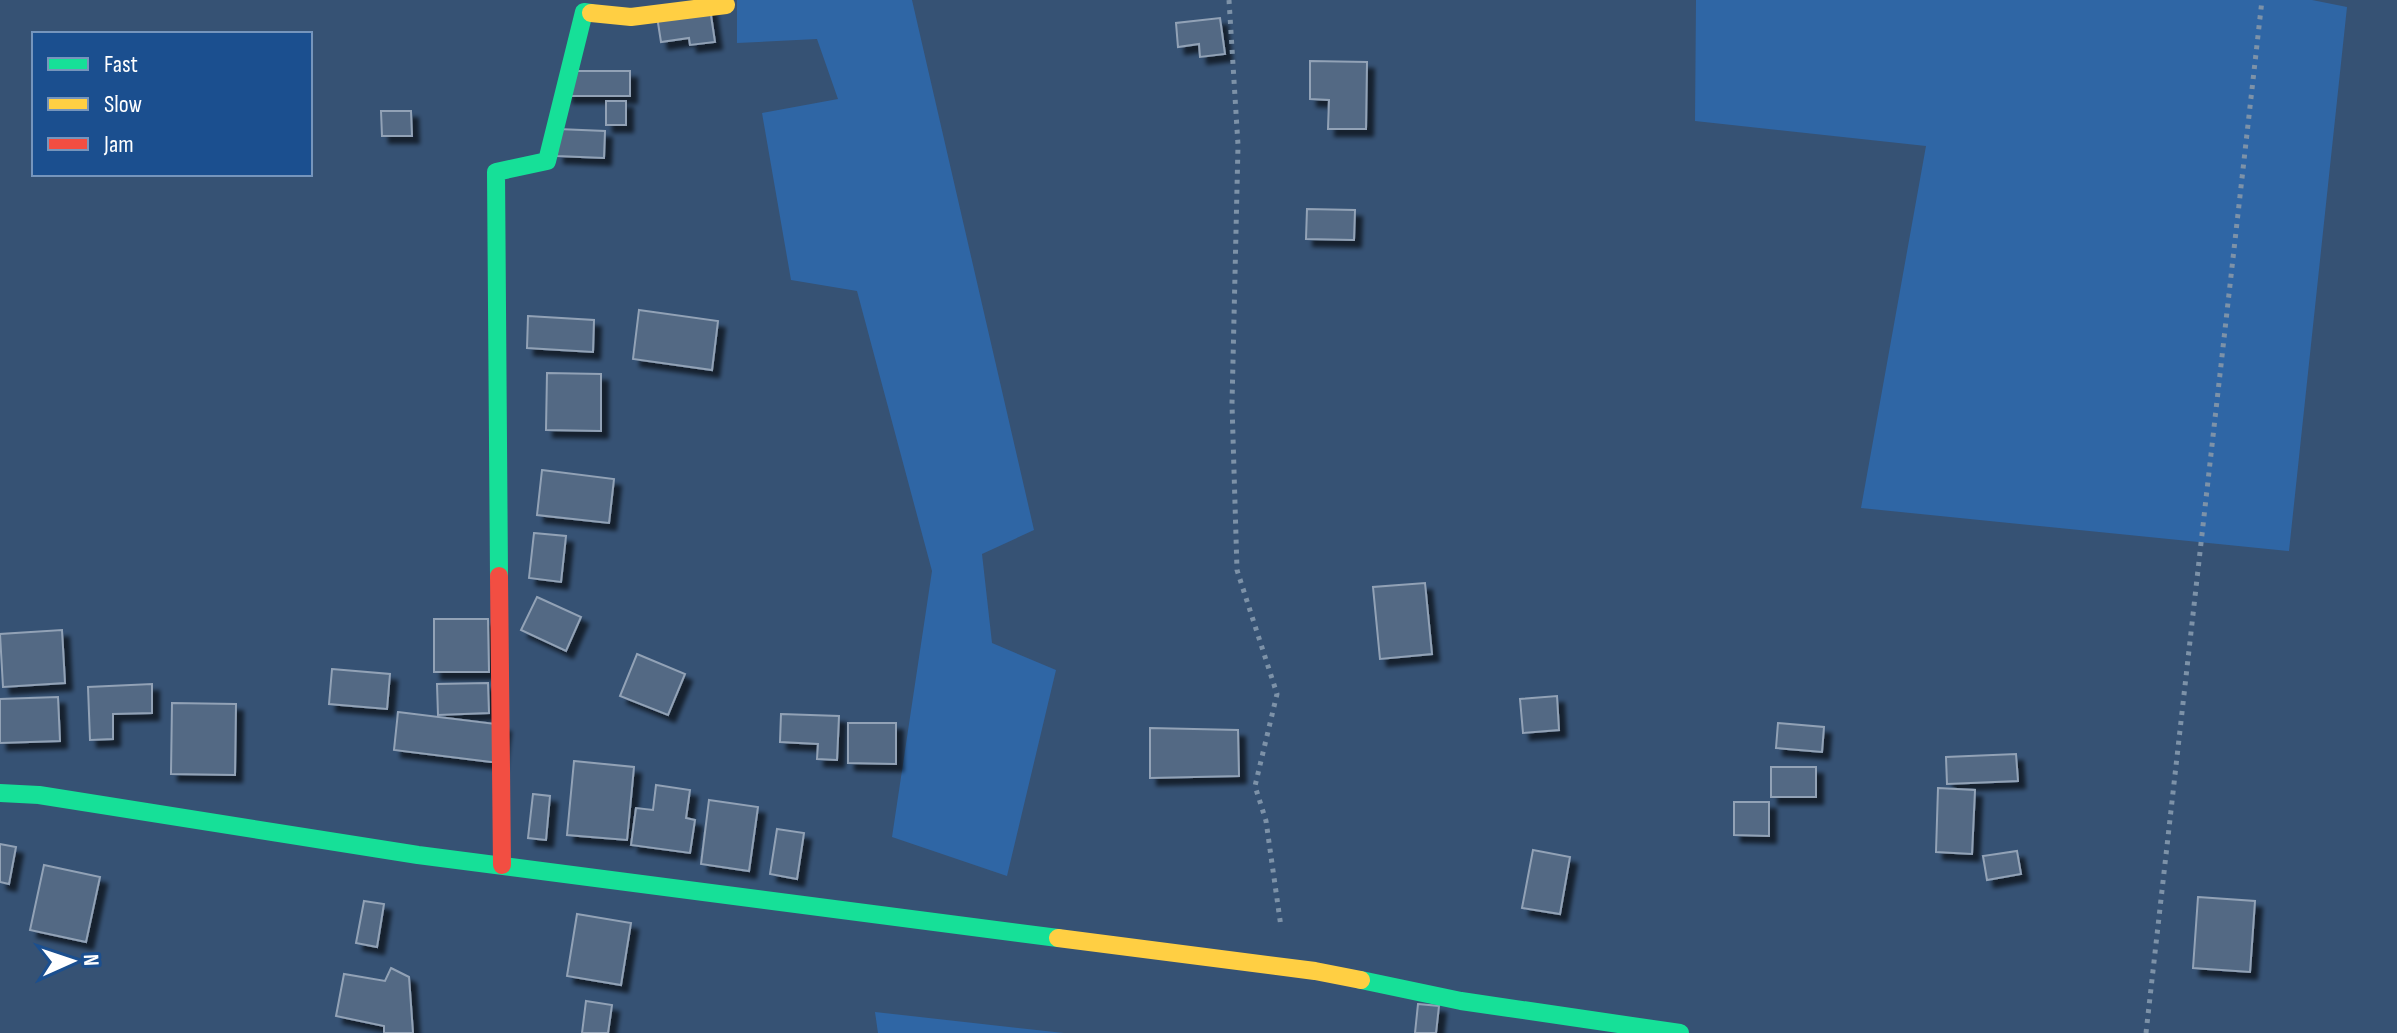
<svg xmlns="http://www.w3.org/2000/svg" width="2397" height="1033" font-family="'Sofia Sans Condensed',sans-serif">
<style>
.green{fill:#2f66a5}
.building{fill:#526984;stroke:#92a2b6;stroke-width:2;filter:url(#shadow)}
.lines{fill:none;stroke-linecap:round;stroke-linejoin:round}
.path{stroke:#7d92a8;stroke-width:5;stroke-dasharray:4 6;stroke-linecap:butt}
.fast{stroke:#16e098;stroke-width:18}
.slow{stroke:#ffcf43;stroke-width:18}
.jam{stroke:#f24e42;stroke-width:18}
</style>
<defs>
<filter id="shadow"><feDropShadow dx="7" dy="7" stdDeviation="2" flood-color="#0009"/></filter>
</defs>
<rect width="100%" height="100%" fill="#365274"/>
<g class="green">
<path d="M737,0H912L1034,530L982,554L992,643L1056,670L1007,876L892,837L932,571L857,291L791,280L762,113L838,99L817,39L737,43Z"/>
<path d="M1696,0H2312L2347,7L2289,551L1861,508L1926,146L1695,121Z"/>
<path d="M875,1012L1064,1033H878Z"/>
</g>
<g class="building">
<path d="M709,2L715,42L690,45L689,38L661,42L656,10Z"/>
<path d="M1220,18L1225,54L1200,57L1199,44L1178,47L1176,23Z"/>
<path d="M1310,61L1367,62L1366,129H1328L1329,100L1310,99Z"/>
<rect x="566" y="71" width="64" height="25"/>
<rect x="606" y="101" width="20" height="24"/>
<path d="M381,111H411L412,136H382Z"/>
<path d="M558,129L605,131L604,158L557,156Z"/>
<path d="M1307,209L1355,210L1354,240L1306,239Z"/>
<path d="M639,310L718,321L712,370L633,359Z"/>
<path d="M528,316L594,320L593,352L527,348Z"/>
<path d="M547,373L601,374V431L546,430Z"/>
<path d="M542,470L614,479L609,523L537,515Z"/>
<path d="M534,533L566,536L561,582L529,578Z"/>
<path d="M1425,583L1432,654L1380,659L1373,587Z"/>
<path d="M537,597L581,617L566,651L521,630Z"/>
<path d="M434,619H488L489,672H434Z"/>
<path d="M62,630L65,683L3,687L0,634Z"/>
<path d="M637,654L685,674L668,715L620,696Z"/>
<path d="M332,669L390,674L387,709L329,704Z"/>
<path d="M488,683L489,713L438,715L437,684Z"/>
<path d="M152,684V713L113,714V739L90,740L88,687Z"/>
<path d="M1557,696L1559,730L1523,733L1520,699Z"/>
<path d="M58,697L60,741L0,743V699Z"/>
<path d="M172,703L236,704L235,775L171,774Z"/>
<path d="M398,712L504,725L499,763L394,750Z"/>
<path d="M781,714L839,716L837,760L817,759L818,744L780,742Z"/>
<path d="M848,723H896V764L848,763Z"/>
<path d="M1778,723L1824,727L1822,752L1776,748Z"/>
<path d="M1150,728L1238,730L1239,776L1150,778Z"/>
<path d="M2016,754L2018,781L1947,784L1946,757Z"/>
<path d="M574,761L634,767L627,840L567,835Z"/>
<rect x="1771" y="767" width="45" height="30"/>
<path d="M656,785L690,790L686,818L695,820L690,853L631,845L636,808L653,810Z"/>
<path d="M1938,788L1975,790L1972,854L1936,852Z"/>
<path d="M533,794L550,796L546,840L528,838Z"/>
<path d="M709,800L758,807L749,871L701,864Z"/>
<path d="M1734,802H1769V836L1734,835Z"/>
<path d="M777,829L804,833L797,879L770,874Z"/>
<path d="M0,844L16,847L9,884L0,882Z"/>
<path d="M1533,850L1570,857L1560,914L1522,908Z"/>
<path d="M2017,851L2021,874L1987,880L1983,856Z"/>
<path d="M44,865L100,877L86,942L30,930Z"/>
<path d="M2198,897L2255,901L2250,972L2193,968Z"/>
<path d="M364,901L384,904L377,947L356,943Z"/>
<path d="M577,914L631,923L621,985L567,976Z"/>
<path d="M391,968L409,977L413,1033H384V1026L336,1016L344,974L385,981Z"/>
<path d="M586,1001L612,1005L608,1033H582Z"/>
<path d="M1418,1004L1439,1006L1436,1033H1415Z"/>
</g>
<g class="lines">
<g class="path">
<path d="M1229,0L1238,145L1232,404L1237,570L1277,694L1255,786L1266,821L1281,927"/>
<path d="M2146,1033L2262,0"/>
</g>
<g class="fast">
<path d="M499,576L496,172L547,161L584,12L591,13"/>
<path d="M0,793L39,795L418,855L1058,938"/>
<path d="M1361,980L1461,1001L1680,1033"/>
</g>
<g class="slow">
<path d="M591,13L631,17L726,5"/>
<path d="M1058,938L1315,971L1361,980"/>
</g>
<path class="jam" d="M499,576L502,865"/>
</g>
<rect x="32" y="32" width="280" height="144" fill="#1b4f8f" stroke="#7695bc" stroke-width="2"/>
<rect x="48" y="58" width="40" height="12" fill="#16e098" stroke="#7695bc" stroke-width="2"/>
<text x="104" y="72" font-size="24" fill="#ffffff">Fast</text>
<rect x="48" y="98" width="40" height="12" fill="#ffcf43" stroke="#7695bc" stroke-width="2"/>
<text x="104" y="112" font-size="24" fill="#ffffff">Slow</text>
<rect x="48" y="138" width="40" height="12" fill="#f24e42" stroke="#7695bc" stroke-width="2"/>
<text x="104" y="152" font-size="24" fill="#ffffff">Jam</text>
<g transform="translate(72 961) rotate(87)" stroke="#1b4f8f" stroke-width="6" paint-order="stroke">
<path d="M0-6L14 30L0 20L-14 30Z" fill="#ffffff"/>
<text y="-12" font-size="22" font-weight="bold" text-anchor="middle" fill="#ffffff">N</text>
</g>
</svg>
